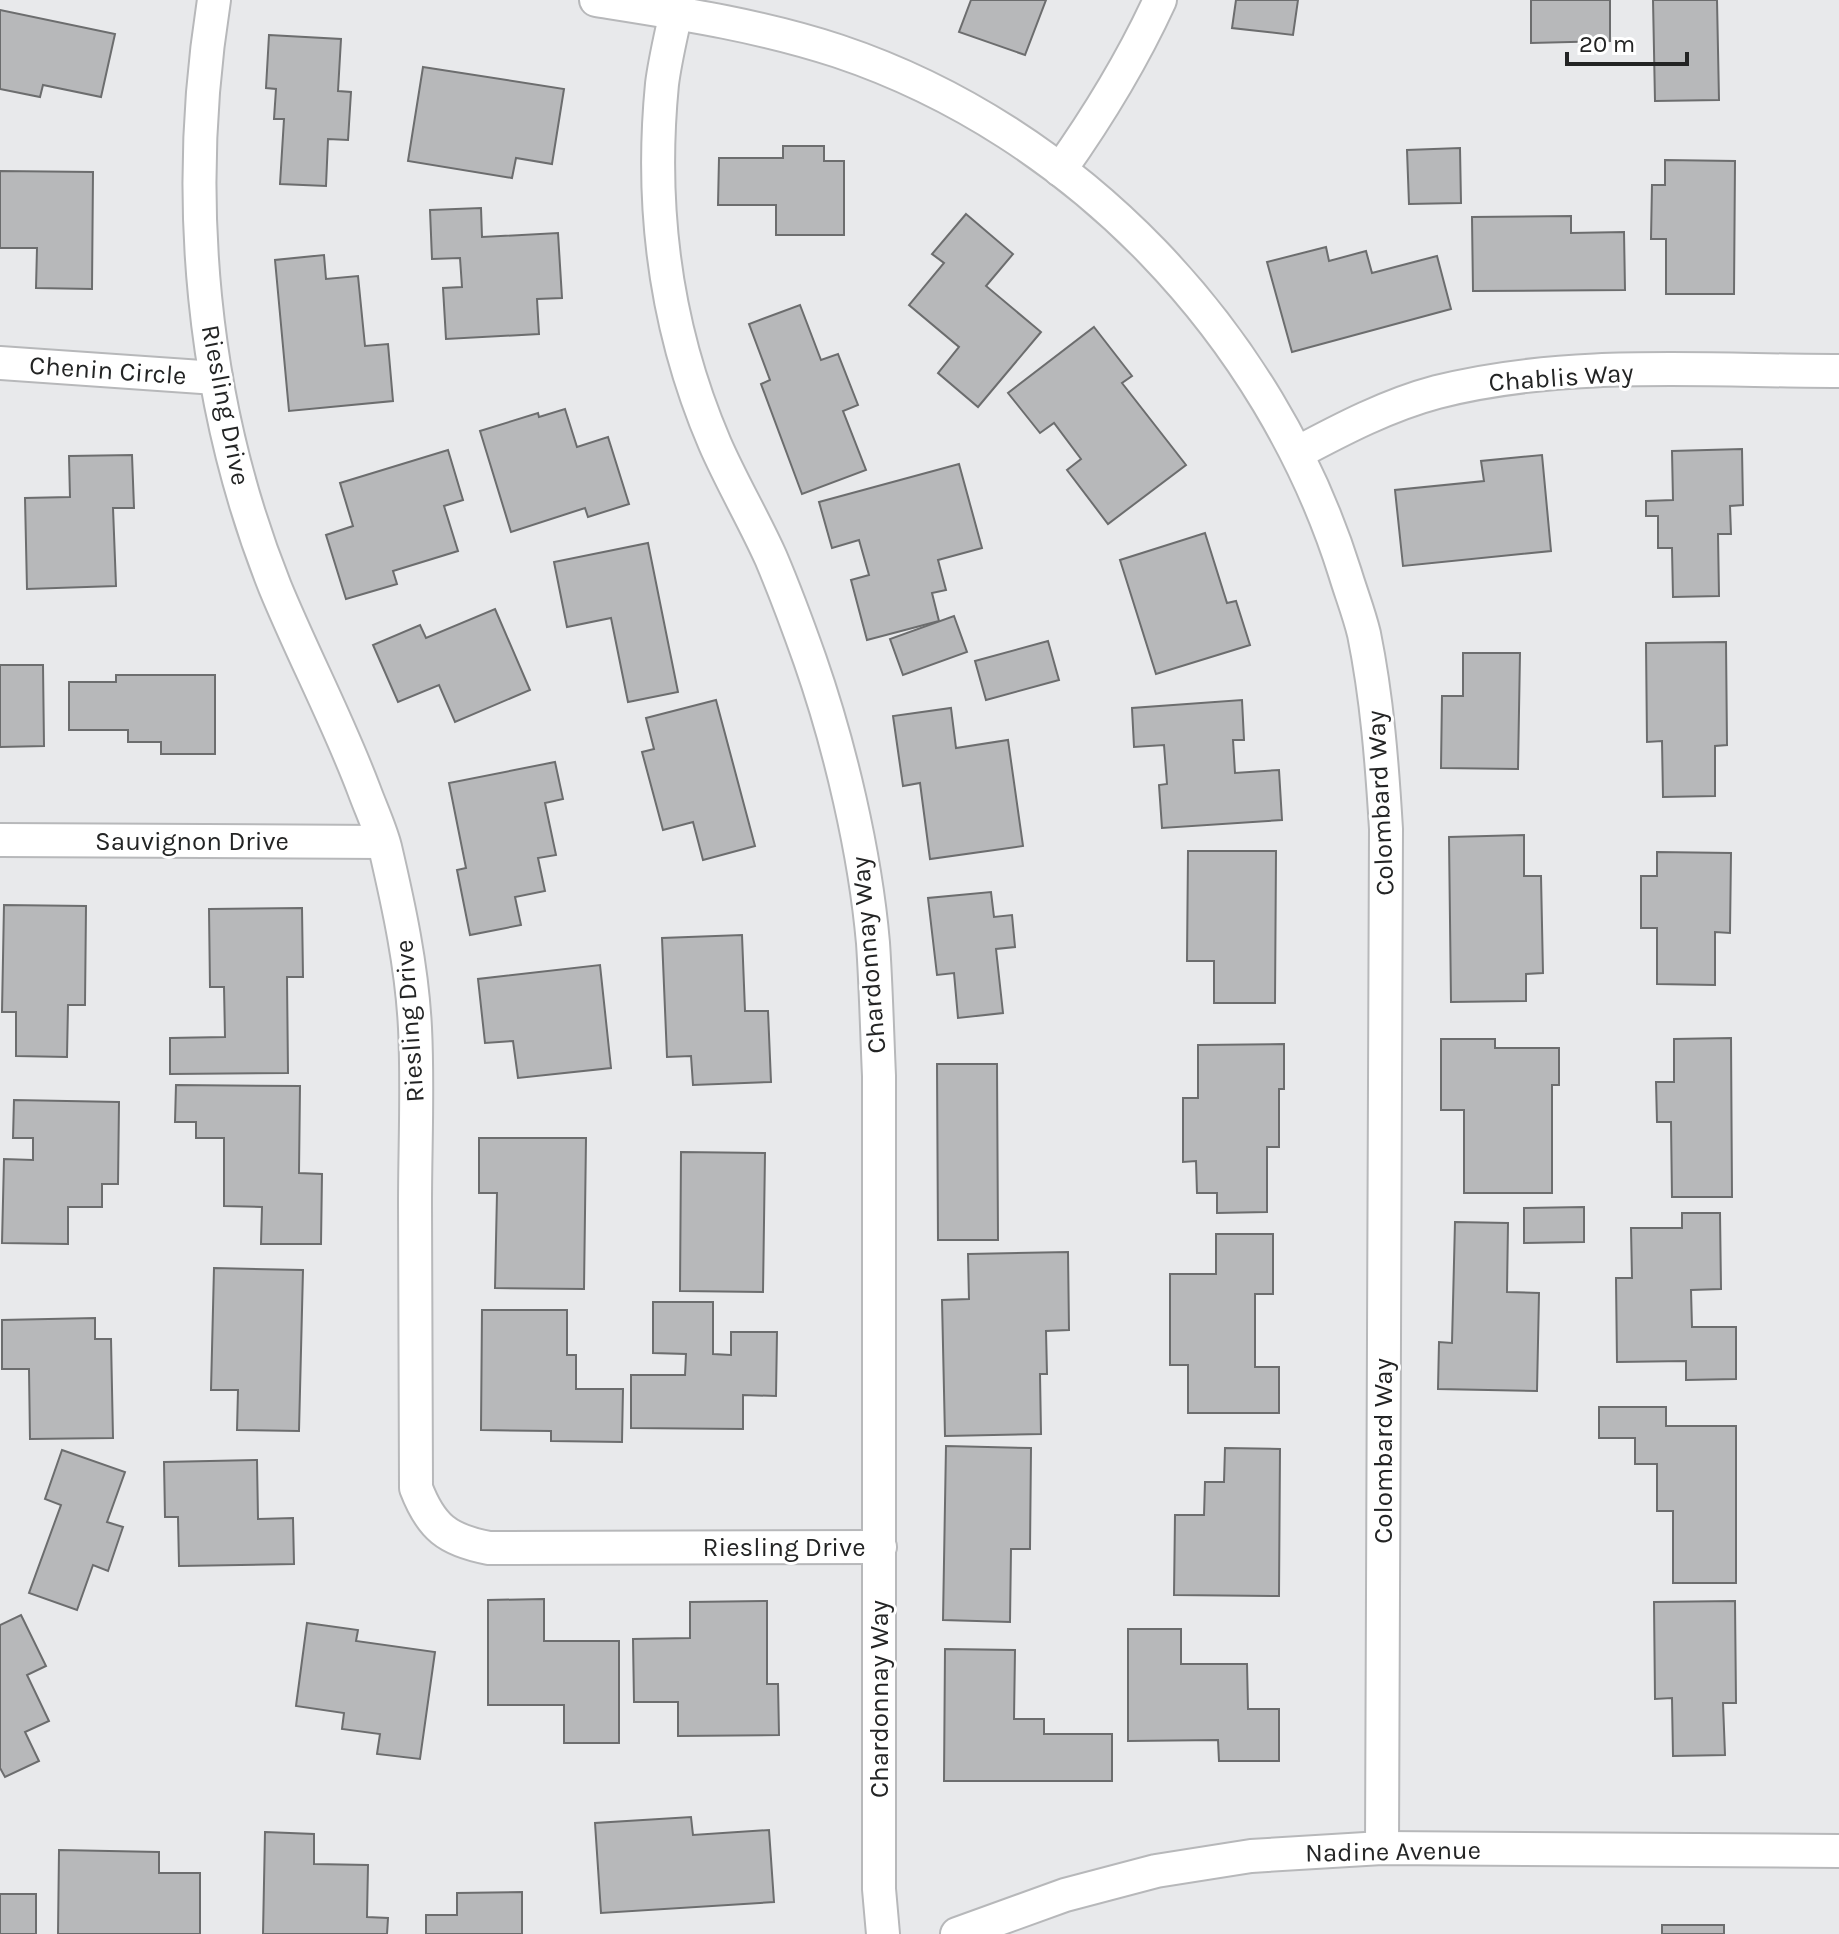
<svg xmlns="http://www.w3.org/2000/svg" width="1839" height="1934" font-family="Karla,sans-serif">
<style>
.building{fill:#b7b8ba;stroke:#6c6d6e;stroke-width:2}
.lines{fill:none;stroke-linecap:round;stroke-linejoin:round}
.minor-casing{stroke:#b7b8ba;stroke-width:36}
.minor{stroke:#fff;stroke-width:32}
.labels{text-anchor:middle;stroke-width:6;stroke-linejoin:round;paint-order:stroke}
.street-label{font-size:26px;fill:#232424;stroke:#fff}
</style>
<rect width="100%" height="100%" fill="#e8e9eb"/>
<g class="building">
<path d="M971,0H1046L1025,55L959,32Z"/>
<path d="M1236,0H1298L1293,35L1232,28Z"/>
<path d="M1531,0H1610V41L1531,43Z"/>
<path d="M1653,0H1717L1719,100L1655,101Z"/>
<path d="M0,10L115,34L101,97L43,85L40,97L0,89Z"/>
<path d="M269,35L341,39L338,91L351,92L348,140L328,139L326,186L280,184L284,119H274L276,89L266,88Z"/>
<path d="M423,67L564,89L552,164L516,158L512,178L408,161Z"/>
<path d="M783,146H824V161H844V235H776V205H718L719,158H783Z"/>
<path d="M1460,148L1461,203L1409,204L1407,150Z"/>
<path d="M1665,160L1735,161L1734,294H1666V239H1651L1652,185H1665Z"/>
<path d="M0,171L93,172L92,289L36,288L37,248H0Z"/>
<path d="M481,208L482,237L558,233L562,298L537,299L539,334L446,339L443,288L462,287L460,258L432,259L430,210Z"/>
<path d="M966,214L1013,254L986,286L1041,332L978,407L938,373L959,347L909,305L944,263L932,254Z"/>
<path d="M1571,216V233L1624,232L1625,290L1473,291L1472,217Z"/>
<path d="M1326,247L1329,261L1366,251L1372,273L1437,256L1451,309L1292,352L1267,262Z"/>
<path d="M324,255L326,279L358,276L365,346L388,344L393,401L289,411L275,260Z"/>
<path d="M800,305L821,360L838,354L858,405L843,411L866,470L802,494L761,384L770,380L749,324Z"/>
<path d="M1094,327L1132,376L1122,383L1186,465L1108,524L1067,470L1081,459L1054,423L1040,433L1008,393Z"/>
<path d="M565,409L577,447L608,437L629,504L588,517L585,508L511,532L480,431L538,413L539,417Z"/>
<path d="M1742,449L1743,505L1730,506L1731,534H1718L1719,596L1673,597L1672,548H1658V516H1646V501L1673,500L1672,451Z"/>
<path d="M448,450L463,500L444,506L458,551L393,571L397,584L346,599L326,535L353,526L340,483Z"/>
<path d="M132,455L134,508H113L116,586L27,589L25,498L70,497L69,456Z"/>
<path d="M1542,455L1551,551L1403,566L1395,490L1484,481L1481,461Z"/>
<path d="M959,464L982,548L938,560L946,590L932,593L939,621L867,640L851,580L869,575L859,540L832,548L819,502Z"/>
<path d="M1205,533L1227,603L1236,601L1250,645L1156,674L1120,560Z"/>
<path d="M648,543L678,692L628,702L611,618L567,627L554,562Z"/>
<path d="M495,609L530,690L455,722L439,685L398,702L373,645L420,625L426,638Z"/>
<path d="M954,616L967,652L903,675L890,639Z"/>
<path d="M1048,641L1059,680L986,700L975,661Z"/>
<path d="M1726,642L1727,745L1715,746V796L1663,797L1662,741L1647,742L1646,643Z"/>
<path d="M1463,653H1520L1518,769L1441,768L1442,696H1463Z"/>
<path d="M0,665H43L44,746L0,747Z"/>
<path d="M116,675H215V754H161V742H128V730H69V682H116Z"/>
<path d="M716,700L755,846L703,860L693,822L663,830L642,752L654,749L646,718Z"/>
<path d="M1242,700L1244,740H1233L1235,773L1279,770L1282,820L1162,828L1159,785L1167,784L1164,745L1134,747L1132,708Z"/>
<path d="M951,708L956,748L1008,740L1023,846L930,859L920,783L903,786L893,716Z"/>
<path d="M555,762L563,799L545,803L556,855L538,858L545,891L515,897L521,925L470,935L457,870L466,868L449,783Z"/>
<path d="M1524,835V876H1541L1543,973L1526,974V1001L1451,1002L1449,837Z"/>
<path d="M1188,851H1276L1275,1003H1214V961H1187Z"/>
<path d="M1657,852L1731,853L1730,933L1715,932V985L1657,984V928H1641V876H1657Z"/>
<path d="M991,892L994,917L1012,915L1015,947L996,949L1003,1013L958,1018L954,973L937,975L928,898Z"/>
<path d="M4,905L86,906L85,1005H68L67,1057L16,1056V1012H2Z"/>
<path d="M302,908L303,977H287L288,1073L170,1074V1038L225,1037L224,987H210L209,909Z"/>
<path d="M742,935L745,1011H768L771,1082L693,1085L691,1056L667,1057L662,938Z"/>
<path d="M600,965L611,1068L518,1078L513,1041L485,1043L478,979Z"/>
<path d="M1731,1038L1732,1197H1672L1671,1122H1657L1656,1082H1674V1039Z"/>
<path d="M1441,1039H1495V1048H1559V1085H1552V1193H1464V1110H1441Z"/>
<path d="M1284,1044V1089H1279V1147H1267V1212L1217,1213V1193H1197L1196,1161L1183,1162V1098H1198V1045Z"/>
<path d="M937,1064H997L998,1240H938Z"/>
<path d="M176,1085L300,1086L299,1173L322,1174L321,1244H261L262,1207L224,1206V1138H196V1122H175Z"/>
<path d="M14,1100L119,1102L118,1184H102V1207H68V1244L2,1243L4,1159L33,1160V1138H13Z"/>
<path d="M479,1138H586L584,1289L495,1288L497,1193H479Z"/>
<path d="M681,1152L765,1153L763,1292L680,1291Z"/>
<path d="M1584,1207V1242L1524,1243V1208Z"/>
<path d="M1682,1213H1720L1721,1289L1691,1290L1692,1327H1736V1379L1686,1380V1361L1617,1362L1616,1278H1632L1631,1228H1682Z"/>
<path d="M1455,1222L1508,1223L1507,1292L1539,1293L1537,1391L1438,1389L1439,1342L1452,1343Z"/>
<path d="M1216,1234H1273V1294H1255V1367H1279V1413H1188V1365H1170V1274H1216Z"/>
<path d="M1068,1252L1069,1330L1046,1331L1047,1374H1040L1041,1434L945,1436L942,1300L969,1299L968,1254Z"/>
<path d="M214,1268L303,1270L299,1431L237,1430L238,1390H211Z"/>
<path d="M653,1302H713V1354L731,1355V1332H777L776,1396L743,1395V1429L631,1428V1375H685L686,1354L653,1353Z"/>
<path d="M482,1310H567V1355H576V1389H623L622,1442L551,1441V1431L481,1430Z"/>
<path d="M95,1318V1339H111L113,1438L30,1439L29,1369H2V1320Z"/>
<path d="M1599,1407H1666V1426H1736V1583H1673V1511H1657V1464H1635V1438H1599Z"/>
<path d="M946,1446L1031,1448L1030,1549H1011L1010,1622L943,1620Z"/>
<path d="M1225,1448L1280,1449L1279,1596L1174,1595L1175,1515H1204L1205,1482H1224Z"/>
<path d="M62,1450L125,1472L107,1522L123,1527L108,1571L93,1565L77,1610L29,1593L61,1505L45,1499Z"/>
<path d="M257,1460L258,1519L293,1518L294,1564L179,1566L178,1517H165L164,1462Z"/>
<path d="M544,1599V1641H619V1743H564V1705H488V1600Z"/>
<path d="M767,1601V1684H778L779,1735L678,1736V1702H634L633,1639L690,1638V1602Z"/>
<path d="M1735,1601L1736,1703H1723L1725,1755L1673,1756L1672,1698L1655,1699L1654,1602Z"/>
<path d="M21,1615L46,1666L27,1675L49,1721L25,1732L39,1761L5,1777L0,1768V1625Z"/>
<path d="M307,1623L358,1630L356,1641L435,1652L420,1759L377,1754L380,1734L342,1729L344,1713L296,1706Z"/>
<path d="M1128,1629H1181V1664H1247L1248,1709H1279V1761H1219L1218,1740L1128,1741Z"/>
<path d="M945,1649L1015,1650L1014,1719H1044V1734H1112V1781H944Z"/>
<path d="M691,1817L693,1835L769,1830L774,1902L601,1913L595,1823Z"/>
<path d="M265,1832L314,1834V1864L368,1865L367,1917L388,1918L387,1934H263Z"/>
<path d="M59,1850L159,1852V1873H200V1934H58Z"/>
<path d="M522,1892V1934H426V1915H457V1893Z"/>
<rect x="0" y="1894" width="36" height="40"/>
<rect x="1662" y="1925" width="62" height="9"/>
</g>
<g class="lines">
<defs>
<g id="minor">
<path d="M214,0C183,195 201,402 275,587C303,655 338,721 364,790C371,809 380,828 385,847C399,907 412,967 415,1028C418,1087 415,1146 415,1204C415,1299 416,1393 416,1488C431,1527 447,1540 489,1548L880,1547"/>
<path d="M596,0C678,13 759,25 838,51C1077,131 1270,334 1345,573C1351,593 1359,613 1364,634C1377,698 1382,763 1386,829L1382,1848"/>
<path d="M676,12C671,36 665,60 662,84C650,207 666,330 715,444C732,483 754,520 771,558C785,591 798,626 810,660C840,746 865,852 873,943C876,987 877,1032 879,1076V1889L883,1934"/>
<path d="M1060,170C1099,115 1132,61 1160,0"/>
<path d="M0,363L216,378"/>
<path d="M1297,453C1342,429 1388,405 1437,392C1568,359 1706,371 1839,371"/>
<path d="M0,840L383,842"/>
<path d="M957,1934L1065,1895L1156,1871L1251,1856L1382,1848L1839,1851"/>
</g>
</defs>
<use href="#minor" class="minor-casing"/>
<use href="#minor" class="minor"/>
</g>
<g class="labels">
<g class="street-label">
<text transform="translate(108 370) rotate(4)" y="9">Chenin Circle</text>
<text transform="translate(1561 377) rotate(-4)" y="9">Chablis Way</text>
<text transform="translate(226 405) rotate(79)" y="9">Riesling Drive</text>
<text transform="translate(1380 803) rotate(-93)" y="9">Colombard Way</text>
<text x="192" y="850">Sauvignon Drive</text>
<text transform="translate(868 955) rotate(-95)" y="9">Chardonnay Way</text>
<text transform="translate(409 1021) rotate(-94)" y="9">Riesling Drive</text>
<text transform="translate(1383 1451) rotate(-90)" y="9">Colombard Way</text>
<text x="784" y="1556">Riesling Drive</text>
<text transform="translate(879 1699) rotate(-90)" y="9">Chardonnay Way</text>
<text transform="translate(1393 1851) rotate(-1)" y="9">Nadine Avenue</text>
</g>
</g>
<path d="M1567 52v12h120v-12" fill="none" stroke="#232424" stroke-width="4"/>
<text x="1579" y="52" font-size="24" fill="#232424" stroke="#ffffff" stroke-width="6" paint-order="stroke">20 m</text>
</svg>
